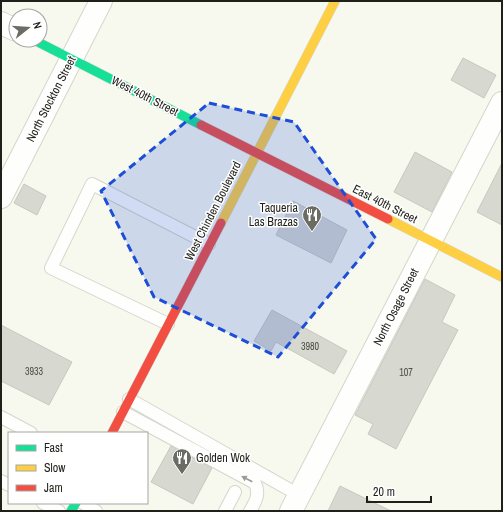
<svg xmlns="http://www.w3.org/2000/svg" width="503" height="512" font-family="'Archivo Narrow',sans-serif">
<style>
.building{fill:#d7d8d0;stroke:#c7c8bf}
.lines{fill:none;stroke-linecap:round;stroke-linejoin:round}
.lane-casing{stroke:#d4d6cd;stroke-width:14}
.street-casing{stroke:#d4d6cd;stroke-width:24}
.fast-casing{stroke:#d4d6cd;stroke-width:10}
.slow-casing{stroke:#d4d6cd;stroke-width:10}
.jam-casing{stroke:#d4d6cd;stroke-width:10}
.lane{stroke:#fefefc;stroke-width:12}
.street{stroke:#fefefc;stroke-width:22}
.fast{stroke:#16e098;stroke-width:9}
.slow{stroke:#ffcf43;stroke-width:9}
.jam{stroke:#f24e42;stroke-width:9}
.oneway{fill:#9a9a96}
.marked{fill:#1d4ed8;fill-opacity:0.2;stroke:#1d4ed8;stroke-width:3;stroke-dasharray:8 5;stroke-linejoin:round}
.labels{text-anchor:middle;stroke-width:3;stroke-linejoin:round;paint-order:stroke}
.number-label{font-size:10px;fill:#4d4e47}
.street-label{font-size:12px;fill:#1f2019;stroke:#fff}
.poi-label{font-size:12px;fill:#1f2019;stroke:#fff;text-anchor:end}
</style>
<rect width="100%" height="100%" fill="#f8f9ee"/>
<g class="building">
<path d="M463,58L496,75L484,98L451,80Z"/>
<path d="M415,152L452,172L432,212L394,192Z"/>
<path d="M502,163V225L477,212Z"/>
<path d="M24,184L46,196L37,215L14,203Z"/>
<path d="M293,201L347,230L331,263L276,235Z"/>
<path d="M425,279L455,295L442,322L458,330L396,449L368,434L373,424L355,415Z"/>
<path d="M272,310L347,351L334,374L276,342L271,351L254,341Z"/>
<path d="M1,325L72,362L49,405L1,381Z"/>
<path d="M171,446L212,468L193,504L151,482Z"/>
<path d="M340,486L391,511H328Z"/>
</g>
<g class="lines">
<defs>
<g id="lane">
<path d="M168,324L51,268L92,184L209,244"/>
<path d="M129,399L299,495"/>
<path d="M123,412L255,483C260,494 256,501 250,511"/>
<path d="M1,417L31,433"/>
<path d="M1,481L9,485"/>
<path d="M43,503L59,511"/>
<path d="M83,503L96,511"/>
<path d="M225,511L235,492"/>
</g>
<g id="street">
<path d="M1,23L16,30"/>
<path d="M1,197L101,1"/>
<path d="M291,511L502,103"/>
</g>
<g id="fast">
<path d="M34,40L201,125"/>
<path d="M71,511L76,503"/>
</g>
<g id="slow">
<path d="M388,219L502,277"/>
<path d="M221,223L335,1"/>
</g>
<g id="jam">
<path d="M201,125L388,219"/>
<path d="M112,433L221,223"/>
</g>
</defs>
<use href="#lane" class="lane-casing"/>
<use href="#street" class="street-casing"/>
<use href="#fast" class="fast-casing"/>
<use href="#slow" class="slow-casing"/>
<use href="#jam" class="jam-casing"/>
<use href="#lane" class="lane"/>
<use href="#street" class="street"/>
<use href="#fast" class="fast"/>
<use href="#slow" class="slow"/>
<use href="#jam" class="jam"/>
</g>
<defs><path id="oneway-solid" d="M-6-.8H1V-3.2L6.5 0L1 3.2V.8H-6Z"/></defs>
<use class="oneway" href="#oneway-solid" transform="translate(247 479) rotate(-152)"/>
<path class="marked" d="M209,103L294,122L376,239L278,357L154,297L101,191Z"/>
<defs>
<symbol id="restaurant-pin" viewBox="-11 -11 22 30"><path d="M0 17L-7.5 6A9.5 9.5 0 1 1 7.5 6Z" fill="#6b6c64" stroke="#fff"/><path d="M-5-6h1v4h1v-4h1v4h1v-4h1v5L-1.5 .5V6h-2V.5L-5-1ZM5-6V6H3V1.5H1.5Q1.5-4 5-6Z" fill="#fff"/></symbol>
</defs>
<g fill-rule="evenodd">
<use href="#restaurant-pin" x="301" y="204" width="22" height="30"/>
<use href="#restaurant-pin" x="171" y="447" width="22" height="30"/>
</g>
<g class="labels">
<g class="number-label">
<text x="310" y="350">3980</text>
<text x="34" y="375">3933</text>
<text x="406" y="376">107</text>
</g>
<g class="street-label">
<text transform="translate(145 96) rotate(27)" y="4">West 40th Street</text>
<text transform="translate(51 99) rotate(-63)" y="4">North Stockton Street</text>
<text transform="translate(385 204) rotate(27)" y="4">East 40th Street</text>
<text transform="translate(213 211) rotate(-63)" y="4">West Chinden Boulevard</text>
<text transform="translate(396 307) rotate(-63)" y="4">North Osage Street</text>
</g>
<g class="poi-label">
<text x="298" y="212">Taqueria<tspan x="298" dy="14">Las Brazas</tspan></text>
<text x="196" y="462" text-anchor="start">Golden Wok</text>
</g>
</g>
<rect width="503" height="512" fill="none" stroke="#1f2019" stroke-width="4"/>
<rect x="8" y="432" width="140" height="72" fill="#ffffff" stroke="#a5a6a3"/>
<rect x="16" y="445" width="20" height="6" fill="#16e098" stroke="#a5a6a3"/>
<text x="44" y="452" font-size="12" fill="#1f2019">Fast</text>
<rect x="16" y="465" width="20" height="6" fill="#ffcf43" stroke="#a5a6a3"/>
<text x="44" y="472" font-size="12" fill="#1f2019">Slow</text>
<rect x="16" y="485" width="20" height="6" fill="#f24e42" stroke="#a5a6a3"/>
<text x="44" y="492" font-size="12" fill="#1f2019">Jam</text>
<g transform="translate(28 28) rotate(73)"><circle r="19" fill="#ffffff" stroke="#a5a6a3"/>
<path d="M0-3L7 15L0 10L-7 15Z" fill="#6b6c64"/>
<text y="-6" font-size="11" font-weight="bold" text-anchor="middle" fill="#1f2019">N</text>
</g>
<path d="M367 496v6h64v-6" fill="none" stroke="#1f2019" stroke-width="2"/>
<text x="373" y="496" font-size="12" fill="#1f2019" stroke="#ffffff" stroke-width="3" paint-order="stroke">20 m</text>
</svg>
